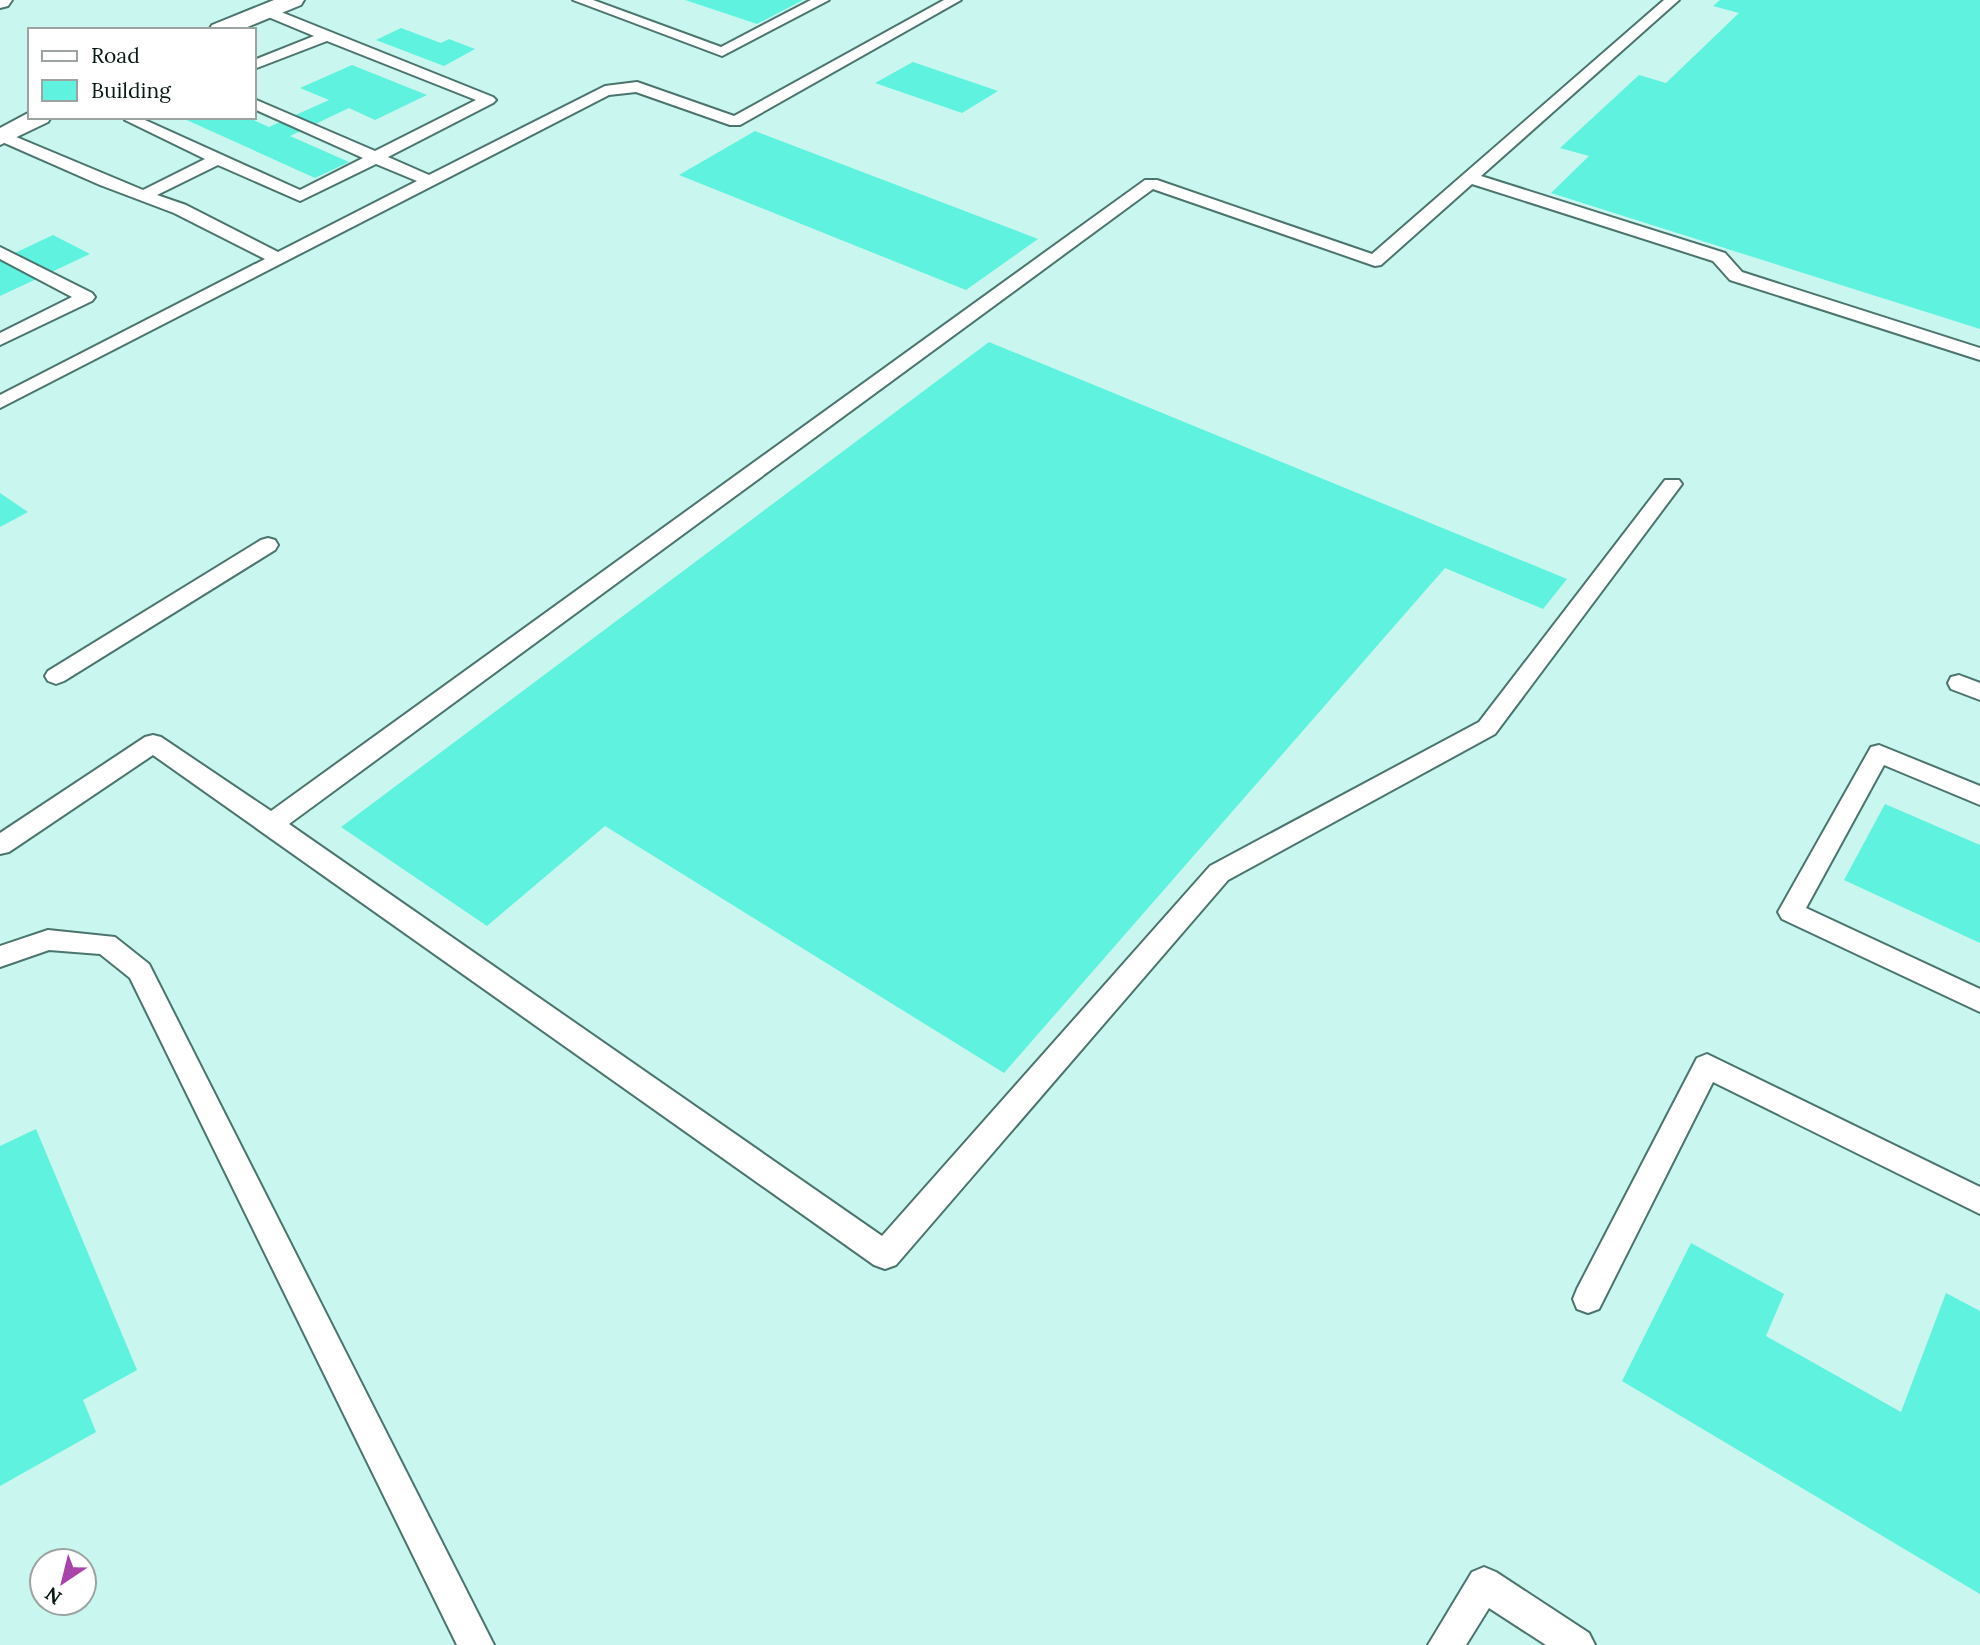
<svg xmlns="http://www.w3.org/2000/svg" width="1980" height="1645" font-family="Lora,serif">
<style>
.building{fill:#5ef2df}
.lines{fill:none;stroke-linecap:round;stroke-linejoin:round}
.lane-casing{stroke:#4a746d;stroke-width:4}
.secondary-casing{stroke:#4a746d;stroke-width:4}
.highway-casing{stroke:#4a746d;stroke-width:4}
.lane{fill:#fff;fill-rule:evenodd}
.secondary{fill:#fff;fill-rule:evenodd}
.highway{fill:#fff;fill-rule:evenodd}
</style>
<rect width="100%" height="100%" fill="#c9f7ef"/>
<g class="building">
<path d="M685,0H803L757,24Z"/>
<path d="M1720,0H1980V329L1551,193L1589,156L1560,148L1639,75L1666,83L1739,13L1713,6Z"/>
<path d="M401,28L441,43L449,39L475,49L444,66L376,40Z"/>
<path d="M913,62L998,91L962,113L875,83Z"/>
<path d="M352,65L427,95L375,120L349,108L290,136L349,162L315,178L180,117H247L269,127L329,100L300,88Z"/>
<path d="M755,131L1038,239L966,290L679,175Z"/>
<path d="M53,235L90,254L0,296V260Z"/>
<path d="M989,342L1567,579L1543,609L1445,568L1004,1073L605,826L487,926L341,827Z"/>
<path d="M0,493L28,512L0,527Z"/>
<path d="M1885,804L1980,845V943L1844,880Z"/>
<path d="M36,1129L137,1370L83,1400L96,1432L0,1486V1146Z"/>
<path d="M1691,1243L1784,1294L1766,1336L1901,1412L1946,1293L1980,1311V1594L1622,1381Z"/>
</g>
<g class="lines">
<defs>
<g id="lane">
<path d="M573,0H593L721,47L811,0H829L722,56Z"/>
<path d="M944,0H961L740,125H730L636,92L609,95L0,408V395L265,259L174,213L100,185L0,141V133L9,134L143,190L205,159L125,120L127,117H147L145,120L300,190L363,158L254,109V99L375,151L476,100L327,41L254,69V60L314,36L261,14V8H271L493,97L496,100L493,103L388,157L429,175L605,86L637,82L734,116ZM376,164L417,181L278,252L186,205L157,195L218,165L300,201Z"/>
<path d="M1664,0H1679L1481,176L1725,253L1742,272L1980,348V360L1730,280L1713,261L1472,184L1381,265L1375,266L1153,189L289,824L882,1236L1210,866L1479,722L1665,480H1679L1682,484L1679,488L1495,734L1228,880L896,1265L885,1269L874,1265L153,755L9,852L0,854V833L145,737L153,735L161,737L271,811L1145,180H1157L1372,254Z"/>
<path d="M0,247L92,293L95,297L92,301L0,345V333L72,297L0,259Z"/>
<path d="M268,538L275,540L278,545L275,550L64,681L56,684L48,681L45,676L48,671L261,540Z"/>
<path d="M1959,675L1980,683V700L1951,689L1948,683L1951,677Z"/>
<path d="M1879,745L1980,786V805L1884,765L1806,908L1980,989V1012L1782,919L1778,912L1871,747Z"/>
<path d="M48,930L115,937L149,964L494,1645H457L130,978L100,954L49,950L0,967V946Z"/>
<path d="M1707,1054L1980,1187V1214L1713,1082L1599,1309L1588,1313L1577,1309L1573,1299L1577,1289L1697,1058Z"/>
<path d="M1484,1567L1496,1572L1589,1633L1595,1645H1546L1489,1608L1466,1645H1428L1472,1572Z"/>
</g>
<g id="secondary">
<path d="M274,0H304L301,5L240,30H209L212,25Z"/>
<path d="M30,112V117H51L48,122L0,145V128Z"/>
</g>
<path id="highway" d="M0,0H12L8,6L0,8Z"/>
</defs>
<use href="#lane" class="lane-casing"/>
<use href="#secondary" class="secondary-casing"/>
<use href="#highway" class="highway-casing"/>
<use href="#lane" class="lane"/>
<use href="#secondary" class="secondary"/>
<use href="#highway" class="highway"/>
</g>
<rect x="28" y="28" width="228" height="91" fill="#ffffff" stroke="#9ca3a1" stroke-width="2"/>
<rect x="42" y="51" width="35" height="10" fill="#ffffff" stroke="#9ca3a1" stroke-width="2"/>
<text x="91" y="63" font-size="21" fill="#071815">Road</text>
<rect x="42" y="80" width="35" height="21" fill="#5ef2df" stroke="#9ca3a1" stroke-width="2"/>
<text x="91" y="98" font-size="21" fill="#071815">Building</text>
<g transform="translate(63 1582) rotate(215)"><circle r="33" fill="#ffffff" stroke="#9ca3a1" stroke-width="2"/>
<path d="M0-5L12 26L0 18L-12 26Z" fill="#a943a7"/>
<text y="-10" font-size="19" font-weight="bold" text-anchor="middle" fill="#071815">N</text>
</g>
</svg>
